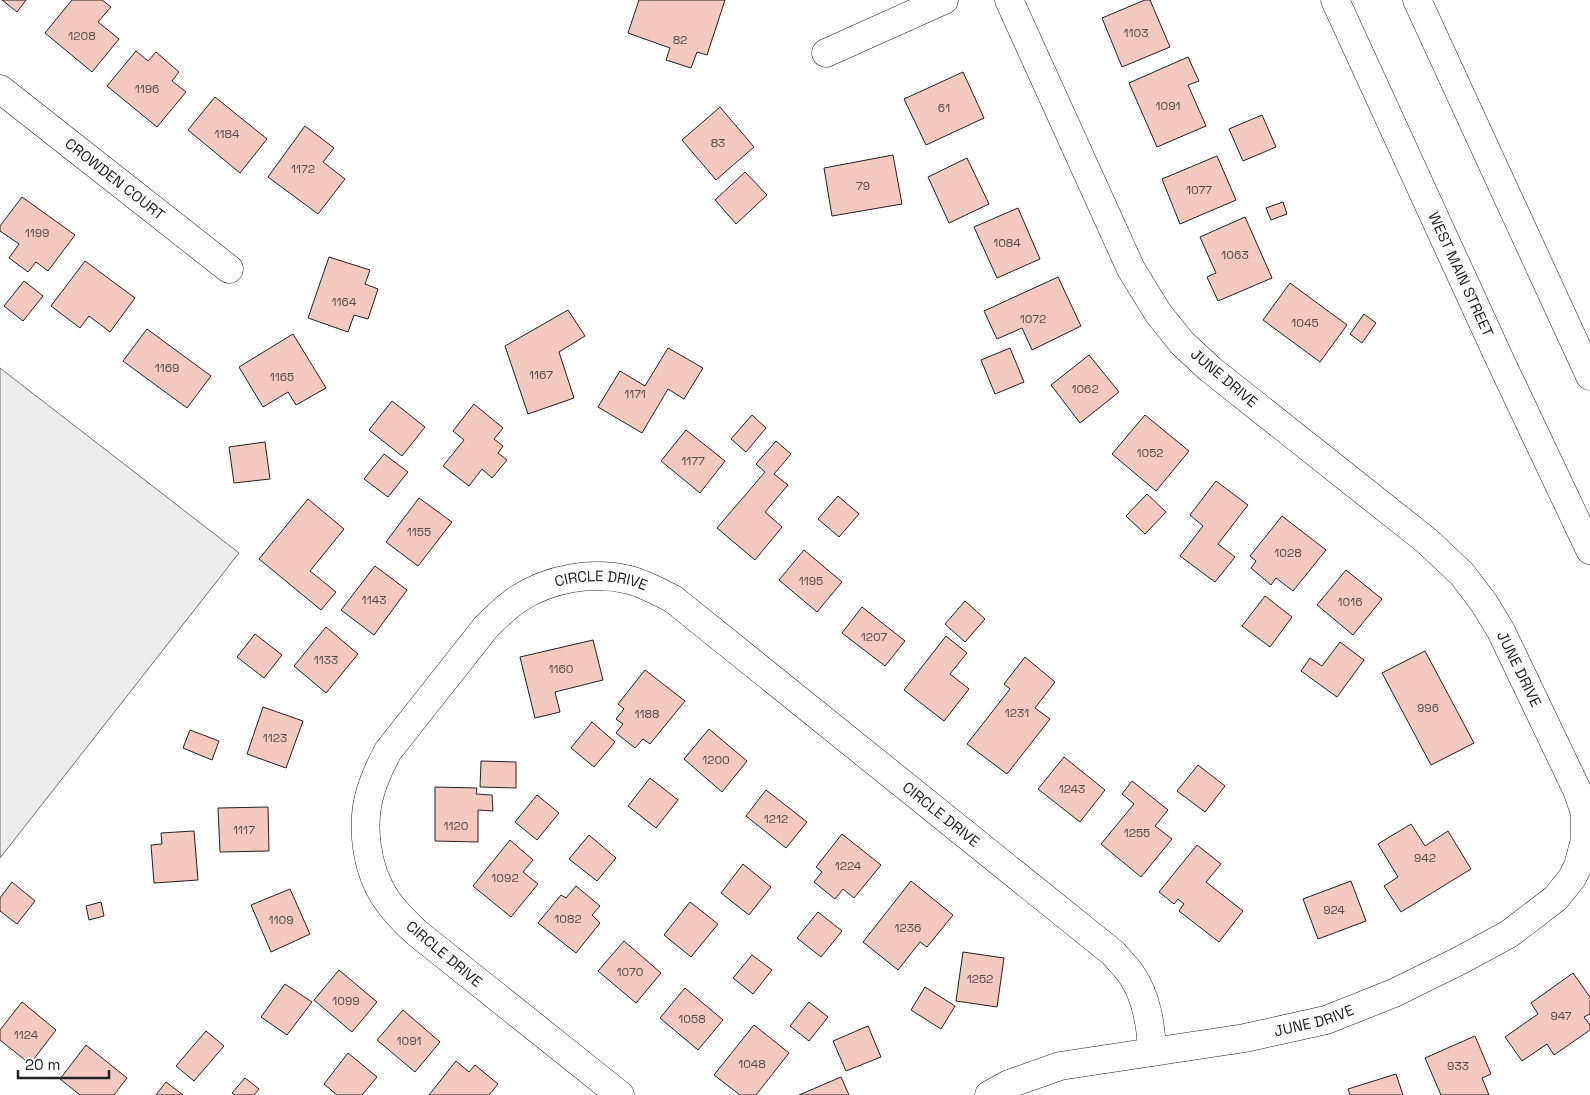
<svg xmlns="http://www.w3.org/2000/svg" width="1590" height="1095" font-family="'Space Grotesk',sans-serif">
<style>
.parking{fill:#ededed;stroke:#6f6f6f}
.building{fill:#f3c9c0;stroke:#222}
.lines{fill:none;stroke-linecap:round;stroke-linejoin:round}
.minor-casing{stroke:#222;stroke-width:29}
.primary-casing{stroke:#222;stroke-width:29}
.minor{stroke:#fff;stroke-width:28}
.primary{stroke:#fff;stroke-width:28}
.labels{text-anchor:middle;stroke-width:4;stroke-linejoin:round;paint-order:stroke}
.number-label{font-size:12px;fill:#564c4a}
.street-label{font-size:15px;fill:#222;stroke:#fff}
</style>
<rect width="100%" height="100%" fill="#fff"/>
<path class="parking" d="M0,368L239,553L0,858Z"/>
<g class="building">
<path d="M2,0H26L17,12Z"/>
<path d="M72,0H102L111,7L98,22L119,39L92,72L45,33Z"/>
<path d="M639,0H725L707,55L697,52L691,68L666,60L670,48L628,33Z"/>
<path d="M1145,0H1150L1170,47L1122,67L1102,18Z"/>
<path d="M136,51L148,61L156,52L179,72L172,81L186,92L157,127L107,86Z"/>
<path d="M1188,57L1199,81L1188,85L1206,126L1157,147L1129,83Z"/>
<path d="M963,72L984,118L926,145L904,99Z"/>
<path d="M215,97L267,139L240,173L188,130Z"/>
<path d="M720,107L754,147L716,180L682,140Z"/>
<path d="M1262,115L1276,147L1243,161L1229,129Z"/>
<path d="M305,126L334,148L323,162L345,179L318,214L268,177Z"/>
<path d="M893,155L902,204L832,216L824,168Z"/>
<path d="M1217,156L1236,200L1180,224L1162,179Z"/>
<path d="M967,158L989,204L949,223L928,177Z"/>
<path d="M745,172L767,195L736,224L715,200Z"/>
<path d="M22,197L75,235L48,271L36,262L28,272L9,258L19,244L0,231V226Z"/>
<path d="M1283,202L1287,214L1271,220L1266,208Z"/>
<path d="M1018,208L1040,259L997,278L974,227Z"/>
<path d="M1245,217L1272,278L1218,301L1207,277L1216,273L1200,237Z"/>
<path d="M329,257L370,270L365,284L378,289L368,319L354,315L348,332L308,318Z"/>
<path d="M85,261L135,298L110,332L89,316L80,328L51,306Z"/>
<path d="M1058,277L1081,326L1032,350L1022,328L997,339L984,311Z"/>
<path d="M24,281L43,296L23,321L4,306Z"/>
<path d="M1290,283L1347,325L1320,362L1263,320Z"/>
<path d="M568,310L585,336L559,352L574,398L528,414L505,346Z"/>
<path d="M1364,314L1376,323L1362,343L1350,334Z"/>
<path d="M147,329L211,376L187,408L123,361Z"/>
<path d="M293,334L326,388L296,405L288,392L263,407L239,367Z"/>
<path d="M668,348L703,368L684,399L668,389L642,433L598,407L620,371L645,386Z"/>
<path d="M1010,348L1024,382L995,394L981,360Z"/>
<path d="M1089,355L1119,392L1080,423L1051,385Z"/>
<path d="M392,401L425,427L402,456L369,430Z"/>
<path d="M474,404L503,428L494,439L503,446L498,453L507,460L492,478L482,469L469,486L443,466L464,440L453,431Z"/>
<path d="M752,415L766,428L746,452L731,439Z"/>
<path d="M1145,415L1189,451L1156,491L1112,454Z"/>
<path d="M686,430L725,461L700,493L661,461Z"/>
<path d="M776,441L791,454L774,474L788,485L765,512L782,527L755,560L717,528L765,472L756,464Z"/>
<path d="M265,442L270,479L234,483L229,447Z"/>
<path d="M384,454L408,472L388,497L364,479Z"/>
<path d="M1216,481L1248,505L1218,544L1235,557L1215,582L1180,556L1203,526L1190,515Z"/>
<path d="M1147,494L1166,512L1145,534L1126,516Z"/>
<path d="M838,496L859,514L839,537L818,519Z"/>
<path d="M419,498L452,522L418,566L386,542Z"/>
<path d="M308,499L344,529L310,571L336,592L321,610L259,559Z"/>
<path d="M1282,516L1326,550L1293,591L1276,578L1271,585L1251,568L1256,561L1250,556Z"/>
<path d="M804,550L842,582L817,612L779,580Z"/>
<path d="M375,566L407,590L374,635L341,610Z"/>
<path d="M1346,570L1382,599L1353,635L1317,605Z"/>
<path d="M1265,596L1292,617L1270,647L1242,626Z"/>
<path d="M965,601L985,619L965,642L945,624Z"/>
<path d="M862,607L905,641L885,666L842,633Z"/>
<path d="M326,627L358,654L326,693L294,666Z"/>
<path d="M255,634L282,655L264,678L237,657Z"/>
<path d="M946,636L967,653L950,674L969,689L944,721L904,690Z"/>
<path d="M593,640L603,680L555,692L560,712L535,718L520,657Z"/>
<path d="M1340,642L1364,660L1337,697L1301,671L1310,658L1322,666Z"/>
<path d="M1425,651L1474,743L1431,765L1382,673Z"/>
<path d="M1025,657L1055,682L1035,708L1050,719L1007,774L967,744L1010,689L1004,684Z"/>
<path d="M645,670L685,701L650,744L643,739L635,748L616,733L623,724L616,719L624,709L618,704Z"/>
<path d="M263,707L303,721L286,768L247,754Z"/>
<path d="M592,722L615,742L594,767L571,748Z"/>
<path d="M709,729L747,761L722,792L684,759Z"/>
<path d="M190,730L219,741L212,760L183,748Z"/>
<path d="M1064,757L1105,790L1080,822L1038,789Z"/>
<path d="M481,761L516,762V788L480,787Z"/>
<path d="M1198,765L1225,786L1205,812L1177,791Z"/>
<path d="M650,778L678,800L656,828L628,806Z"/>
<path d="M1132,781L1168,810L1155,826L1172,839L1141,877L1101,844L1134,804L1122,794Z"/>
<path d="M435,787L477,788L476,794L492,795L493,811L478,810V842L435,841Z"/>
<path d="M766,790L807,822L786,848L746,816Z"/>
<path d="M537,795L559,813L537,840L515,822Z"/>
<path d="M268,807L269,851L220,852L218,808Z"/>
<path d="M1411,824L1425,846L1448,831L1471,869L1401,912L1384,886L1398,877L1378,844Z"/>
<path d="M194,831L198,880L154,883L151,845L162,844L161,833Z"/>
<path d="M842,834L881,865L854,898L843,889L835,899L814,882L822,872L816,867Z"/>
<path d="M589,835L616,858L597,881L569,859Z"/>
<path d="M510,840L533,860L523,872L538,884L511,917L473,886Z"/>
<path d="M1197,845L1221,864L1206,882L1243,911L1219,942L1179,911L1184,904L1178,899L1174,904L1159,892Z"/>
<path d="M743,864L771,887L749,915L721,893Z"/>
<path d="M911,881L953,915L927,947L920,942L898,970L863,942Z"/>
<path d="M1351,881L1366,921L1318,939L1303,899Z"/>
<path d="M12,882L35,901L17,924L0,911V898Z"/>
<path d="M576,886L600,906L592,915L600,923L576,953L538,923L561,895L566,898Z"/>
<path d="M290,889L310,934L271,952L251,905Z"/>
<path d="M101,902L104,916L89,920L86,906Z"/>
<path d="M690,902L718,924L691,957L664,935Z"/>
<path d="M818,912L842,931L821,957L797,938Z"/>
<path d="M624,941L661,973L636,1003L598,971Z"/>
<path d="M963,952L1004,958L997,1007L956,1001Z"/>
<path d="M752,955L772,970L753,994L733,978Z"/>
<path d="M339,970L377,1002L352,1032L314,1000Z"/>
<path d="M1573,973L1590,997V1014L1584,1017L1590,1025V1030L1554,1055L1547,1044L1522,1061L1505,1037L1538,1014L1531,1003Z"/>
<path d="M285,984L312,1002L287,1035L261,1017Z"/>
<path d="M925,987L955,1006L941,1029L911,1010Z"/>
<path d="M685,988L723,1020L698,1050L660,1018Z"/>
<path d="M22,1002L56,1030L30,1064L0,1040V1030Z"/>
<path d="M809,1002L828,1017L809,1041L790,1026Z"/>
<path d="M403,1010L440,1042L415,1072L377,1040Z"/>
<path d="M754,1025L789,1053L756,1095H740L714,1075Z"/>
<path d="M868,1026L881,1057L846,1071L833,1041Z"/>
<path d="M206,1031L224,1046L194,1081L176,1066Z"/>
<path d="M1475,1036L1491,1074L1482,1078L1489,1095H1441L1425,1058Z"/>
<path d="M86,1045L127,1078L114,1095H80L60,1079Z"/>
<path d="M348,1053L377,1077L362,1095H337L324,1084Z"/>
<path d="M456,1061L469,1072L475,1065L498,1084L489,1095H429Z"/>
<path d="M1396,1074L1403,1095H1350L1348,1089Z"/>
<path d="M841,1077L849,1095H799Z"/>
<path d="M245,1078L259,1089L254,1095H235L232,1093Z"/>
<path d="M166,1082L183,1095H156Z"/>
</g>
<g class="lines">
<defs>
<g id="minor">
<path d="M826,53L944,0"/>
<path id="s1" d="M0,89L229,269"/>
<path id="s2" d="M620,1095L417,933C406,923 395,912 386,899C366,869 360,824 371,790C375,777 381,764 388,751L486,627C496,617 506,607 518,599C550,578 592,571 630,580C645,584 659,592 673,599L1113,953C1119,960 1126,967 1131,974C1147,997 1151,1025 1152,1052"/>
<path id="s3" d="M989,1095L1009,1084L1060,1066L1245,1038L1326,1020L1394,993L1459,961L1509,934L1556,898L1572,878L1578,866L1585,840V813L1577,790L1501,631L1484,603L1462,574L1427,541L1210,369L1182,343L1158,313L1131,269L1009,0"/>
</g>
<g id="primary">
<path id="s4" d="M1335,0L1500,360L1590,550"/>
<path d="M1417,0L1590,376"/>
</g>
</defs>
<use href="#minor" class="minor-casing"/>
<use href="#primary" class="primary-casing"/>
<use href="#minor" class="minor"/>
<use href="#primary" class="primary"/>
</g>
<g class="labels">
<g class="number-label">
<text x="1136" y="37">1103</text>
<text x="82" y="40">1208</text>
<text x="680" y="44">82</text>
<text x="147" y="93">1196</text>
<text x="1168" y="110">1091</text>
<text x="944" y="112">61</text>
<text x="227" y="138">1184</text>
<text x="718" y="147">83</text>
<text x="303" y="173">1172</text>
<text x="863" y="190">79</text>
<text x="1199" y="194">1077</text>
<text x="37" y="237">1199</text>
<text x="1007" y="247">1084</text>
<text x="1235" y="259">1063</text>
<text x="344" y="306">1164</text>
<text x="1033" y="323">1072</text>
<text x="1305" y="327">1045</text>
<text x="167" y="372">1169</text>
<text x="541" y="379">1167</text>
<text x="282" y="381">1165</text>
<text x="1085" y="393">1062</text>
<text x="635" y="398">1171</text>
<text x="1150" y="457">1052</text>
<text x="693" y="465">1177</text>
<text x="419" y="536">1155</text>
<text x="1288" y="557">1028</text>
<text x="811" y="585">1195</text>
<text x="374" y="604">1143</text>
<text x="1350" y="606">1016</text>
<text x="874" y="641">1207</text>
<text x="326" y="664">1133</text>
<text x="561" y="673">1160</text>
<text x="1428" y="712">996</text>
<text x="1017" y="717">1231</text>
<text x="647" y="718">1188</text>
<text x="275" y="742">1123</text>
<text x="716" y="764">1200</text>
<text x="1072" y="793">1243</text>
<text x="776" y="823">1212</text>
<text x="456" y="830">1120</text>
<text x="244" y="834">1117</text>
<text x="1137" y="837">1255</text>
<text x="1425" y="862">942</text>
<text x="848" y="870">1224</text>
<text x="505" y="882">1092</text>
<text x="1334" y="914">924</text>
<text x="568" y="923">1082</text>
<text x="281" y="924">1109</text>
<text x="908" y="932">1236</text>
<text x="630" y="976">1070</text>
<text x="980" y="983">1252</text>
<text x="346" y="1005">1099</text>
<text x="1561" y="1020">947</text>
<text x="692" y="1023">1058</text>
<text x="26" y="1039">1124</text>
<text x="409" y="1045">1091</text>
<text x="752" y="1068">1048</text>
<text x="1458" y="1070">933</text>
</g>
<g class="street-label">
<text dy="5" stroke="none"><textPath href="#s1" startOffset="146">CROWDEN COURT</textPath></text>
<text dy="5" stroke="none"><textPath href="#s4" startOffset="302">WEST MAIN STREET</textPath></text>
<text transform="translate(1224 378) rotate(40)" y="5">JUNE DRIVE</text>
<text dy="5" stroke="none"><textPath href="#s2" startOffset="750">CIRCLE DRIVE</textPath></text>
<text transform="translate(1519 669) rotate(64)" y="5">JUNE DRIVE</text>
<text dy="5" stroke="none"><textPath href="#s2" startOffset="1170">CIRCLE DRIVE</textPath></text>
<text transform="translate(444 954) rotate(40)" y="5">CIRCLE DRIVE</text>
<text dy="5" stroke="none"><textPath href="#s3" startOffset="335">JUNE DRIVE</textPath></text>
</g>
</g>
<path d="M18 1070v8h91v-8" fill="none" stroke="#222222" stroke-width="2.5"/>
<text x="25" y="1070" font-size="15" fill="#222222" stroke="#ffffff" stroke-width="4" paint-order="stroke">20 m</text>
</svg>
